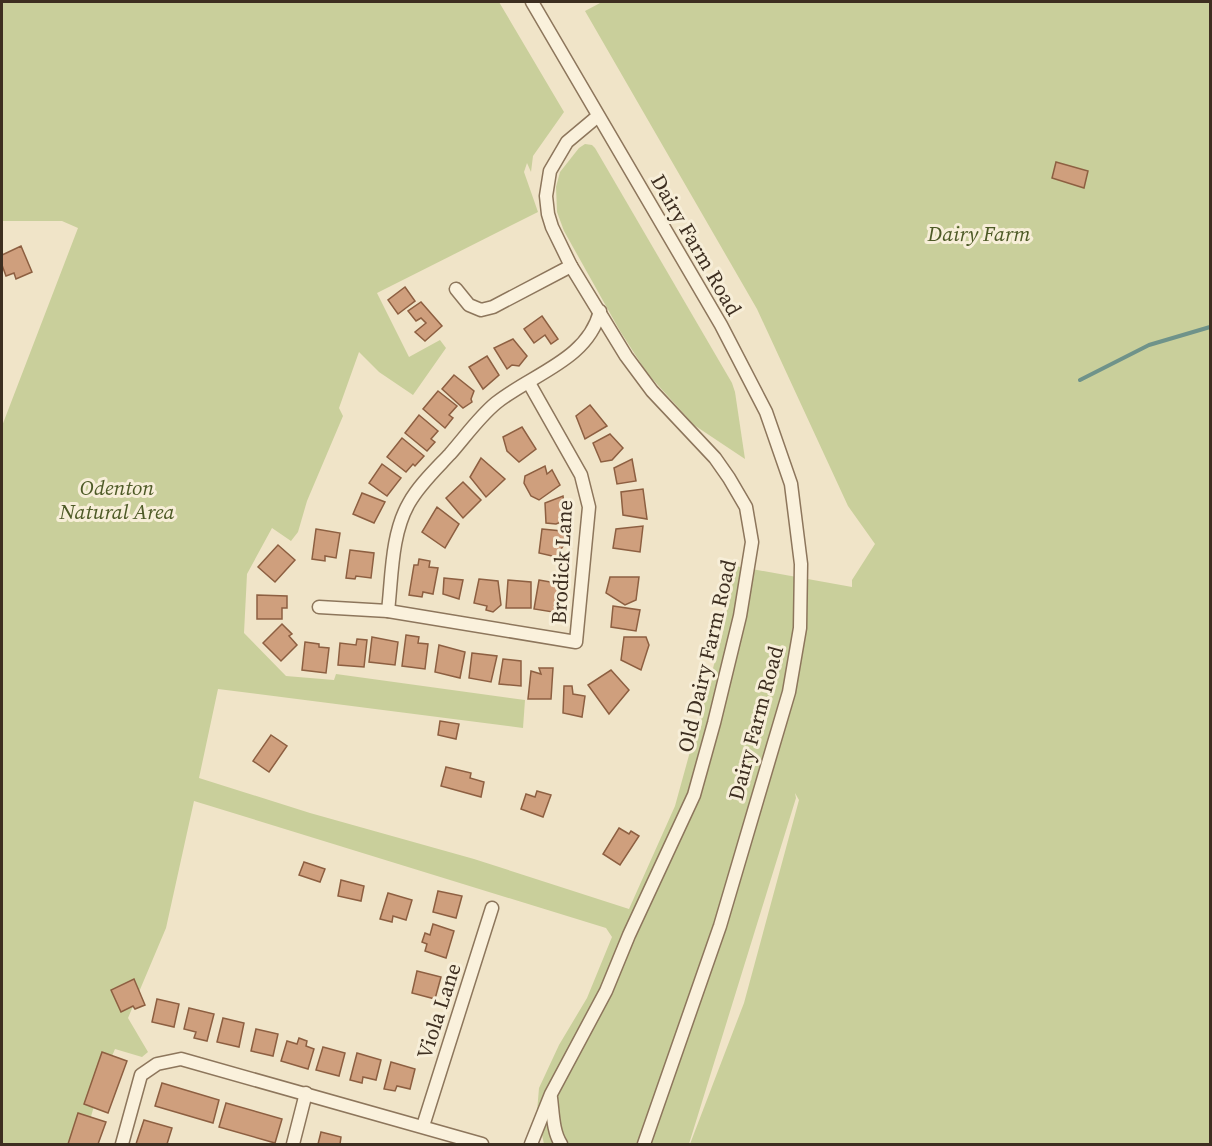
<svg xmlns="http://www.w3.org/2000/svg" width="1212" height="1146" font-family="'Source Serif 4',serif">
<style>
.green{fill:#c9cf9b}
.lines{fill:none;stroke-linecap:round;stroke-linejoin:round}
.stream{stroke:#6f938a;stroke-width:4}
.building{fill:#cf9f7d;stroke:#8d5f41;stroke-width:1.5}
.minor-casing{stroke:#8d765c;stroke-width:15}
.minor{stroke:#faf1dc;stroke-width:12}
.labels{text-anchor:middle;stroke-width:6;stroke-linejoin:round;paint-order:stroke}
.park-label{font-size:21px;font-style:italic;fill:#4d5a26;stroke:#f7eed8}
.street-label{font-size:21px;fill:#3d2e20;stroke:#f7eed8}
</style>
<rect width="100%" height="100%" fill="#f0e4c8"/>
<g class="green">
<path d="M2,2H499L564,112L533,156L531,172L527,163L524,172L538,212L377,293L409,357L440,340L446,348L413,395L379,372L359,352L339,408L343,416L307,501L298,532L291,541L272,528L247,574L244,633L286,676L334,680L336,674L525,700L523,728L218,689L199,778L310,813L474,859L629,909L675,806L723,632L735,566L852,587V580L875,544L848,506L757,309L585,11L602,2H1210V1144H690L744,1003L799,800L795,793L796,798L689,1144H544L537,1112L539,1088L559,1045L587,998L612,937L606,928L194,801L166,928L128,1018L148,1052L142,1057L115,1049L101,1082L83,1144H2V426L78,228L62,221H2Z"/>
<path d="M585,144L592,145L595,148L732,383L735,392L745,459L694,425L647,373L620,331L564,231L557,212L556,187L560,172L579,148Z"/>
</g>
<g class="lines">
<path class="stream" d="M1080,380L1149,345L1210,327"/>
</g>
<g class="building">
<path d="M1056,162L1088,171L1084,188L1052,178Z"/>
<path d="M21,246L32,272L16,279L14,273L6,276L2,265V255Z"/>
<path d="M405,287L415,301L398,314L388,300Z"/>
<path d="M421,302L442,326L425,341L415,332L426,323L421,318L416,321L408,311Z"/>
<path d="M542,316L558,339L551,344L545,335L534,343L524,329Z"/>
<path d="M513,339L527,356L519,366L512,365L507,369L494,348Z"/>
<path d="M487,356L499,375L483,389L469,367Z"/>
<path d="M454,375L474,391L471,399L472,402L463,408L442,389Z"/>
<path d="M438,391L457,406L449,415L453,418L445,428L423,409Z"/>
<path d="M590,405L607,426L585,439L576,416Z"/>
<path d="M419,415L438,431L431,439L435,442L427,451L405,433Z"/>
<path d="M522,427L536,449L519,462L507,451L503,437Z"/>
<path d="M610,434L623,448L612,460L601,462L593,443Z"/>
<path d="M402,438L424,456L415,466L413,464L406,472L387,457Z"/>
<path d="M481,458L505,479L486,497L470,477Z"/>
<path d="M632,459L636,481L617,484L614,468Z"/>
<path d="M382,464L401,478L387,496L369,483Z"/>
<path d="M545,466L547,474L552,470L560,485L539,500L531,496L524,483L525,476Z"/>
<path d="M463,482L481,500L463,518L446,498Z"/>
<path d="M643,489L647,519L623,515L621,492Z"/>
<path d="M362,493L385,502L374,523L353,514Z"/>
<path d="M563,496L566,520L556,524L546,523L545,503Z"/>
<path d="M437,507L459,524L445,548L422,532Z"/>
<path d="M643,526L640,552L613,548L616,529Z"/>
<path d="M316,529L340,533L336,558L325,556V561L312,559Z"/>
<path d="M542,529L562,531L566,542L561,549V558L539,553Z"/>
<path d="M278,545L295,560L275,582L258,567Z"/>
<path d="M350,550L374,553L371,578L356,576L355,579L346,578Z"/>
<path d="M419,559L430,561L429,567L438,568L433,594L423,592L422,597L409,595L414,565H418Z"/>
<path d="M610,577H639L636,600L625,605L606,593Z"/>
<path d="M444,578L463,580L459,599L443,594Z"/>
<path d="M479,579L498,581L501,605L493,612L486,610L487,606L474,603Z"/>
<path d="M508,580L531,582V608H506Z"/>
<path d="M539,580L562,584L559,613L534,609Z"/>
<path d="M257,595L287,596V608H282V619H257Z"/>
<path d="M613,606L640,610L636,631L611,627Z"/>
<path d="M282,624L292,634L289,636L297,645L281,661L263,643Z"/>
<path d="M406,635L419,637L418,643L428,644L425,669L402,666Z"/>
<path d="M372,637L398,642L395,665L369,662Z"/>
<path d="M624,637H646L649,645L641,670L621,660Z"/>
<path d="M357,639L367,640L364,667L338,665L340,643L356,645Z"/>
<path d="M305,642L319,644V647L329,648L326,673L302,670Z"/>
<path d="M439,645L465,652L460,678L435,672Z"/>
<path d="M472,653L497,656L491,682L469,678Z"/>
<path d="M503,659L521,661V686L499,684Z"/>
<path d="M539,668H553L551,699H528L531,671L541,674Z"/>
<path d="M611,670L629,690L609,714L588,685Z"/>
<path d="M564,686H572L573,694L585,696L582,717L563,713Z"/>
<path d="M440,721L459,724L456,739L438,735Z"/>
<path d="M271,735L287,746L269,772L253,761Z"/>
<path d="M446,767L471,773L470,778L484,782L481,797L441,786Z"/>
<path d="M537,791L551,795L543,817L521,809L526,794L535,797Z"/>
<path d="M619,828L629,834L631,831L639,836L620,865L603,854Z"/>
<path d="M304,862L325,869L320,882L299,875Z"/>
<path d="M341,880L364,886L361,901L338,896Z"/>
<path d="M438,891L462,896L456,918L433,912Z"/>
<path d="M388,893L412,900L406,920L393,916L392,922L380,919Z"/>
<path d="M433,924L454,931L446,958L425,951L427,944L422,942L425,933L430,935Z"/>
<path d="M417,971L441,977L435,999L412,993Z"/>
<path d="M134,979L145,1005L135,1009L133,1006L121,1012L111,990Z"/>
<path d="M157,999L179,1004L174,1027L152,1022Z"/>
<path d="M189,1008L214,1014L207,1041L194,1038L196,1032L184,1029Z"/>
<path d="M223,1018L244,1023L239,1047L217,1042Z"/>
<path d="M256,1029L278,1034L273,1056L251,1051Z"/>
<path d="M299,1038L307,1041L306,1046L314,1049L308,1069L281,1061L287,1041L297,1044Z"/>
<path d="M323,1047L345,1053L339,1076L316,1070Z"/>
<path d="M102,1052L127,1061L108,1113L84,1104Z"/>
<path d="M357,1053L381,1060L376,1080L363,1077L362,1083L350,1080Z"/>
<path d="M391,1062L415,1069L410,1089L397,1086L395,1091L384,1089Z"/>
<path d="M162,1083L219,1100L213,1123L155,1106Z"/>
<path d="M226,1103L282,1119L275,1143L219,1127Z"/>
<path d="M78,1113L106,1122L98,1144H68Z"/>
<path d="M144,1120L172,1128L167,1144H136Z"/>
<path d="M321,1132L341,1137L340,1144H318Z"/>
</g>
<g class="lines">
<defs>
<g id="minor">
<path d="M532,2L721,325L766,412L791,484L801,564L800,628L789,692L720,926L644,1144"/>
<path d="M456,289L469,305L481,310L493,307L571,266"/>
<path d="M319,607L388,611L576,642L589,507L581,475L529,383"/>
<path d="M388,611C392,577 391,534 409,503C419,485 436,469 450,454C465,437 479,417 496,403C532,374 588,360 600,311"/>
<path d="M551,1098C553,1114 553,1132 561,1144"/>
<path d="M423,1126L492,908"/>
<path d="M122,1144L141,1075L157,1064L181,1059L482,1144"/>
<path d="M293,1144L306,1093"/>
<path d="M531,1144L551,1094L606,991L629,935L694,795L714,723L740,616L752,542L746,507L729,478L715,458L652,391L626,356L571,266L552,227L548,214L546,196L550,171L567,142L598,116"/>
</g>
</defs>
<use href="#minor" class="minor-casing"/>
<use href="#minor" class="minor"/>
</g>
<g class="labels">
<g class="park-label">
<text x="979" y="241">Dairy Farm</text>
<text x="117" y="495">Odenton<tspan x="117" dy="24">Natural Area</tspan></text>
</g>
<g class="street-label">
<text transform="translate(696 245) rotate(60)" y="7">Dairy Farm Road</text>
<text transform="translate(562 562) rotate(-87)" y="7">Brodick Lane</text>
<text transform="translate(707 656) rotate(-77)" y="7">Old Dairy Farm Road</text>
<text transform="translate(756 723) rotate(-75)" y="7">Dairy Farm Road</text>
<text transform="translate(439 1011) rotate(-72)" y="7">Viola Lane</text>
</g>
</g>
<rect width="1212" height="1146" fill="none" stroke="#3d2e20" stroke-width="6"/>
</svg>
